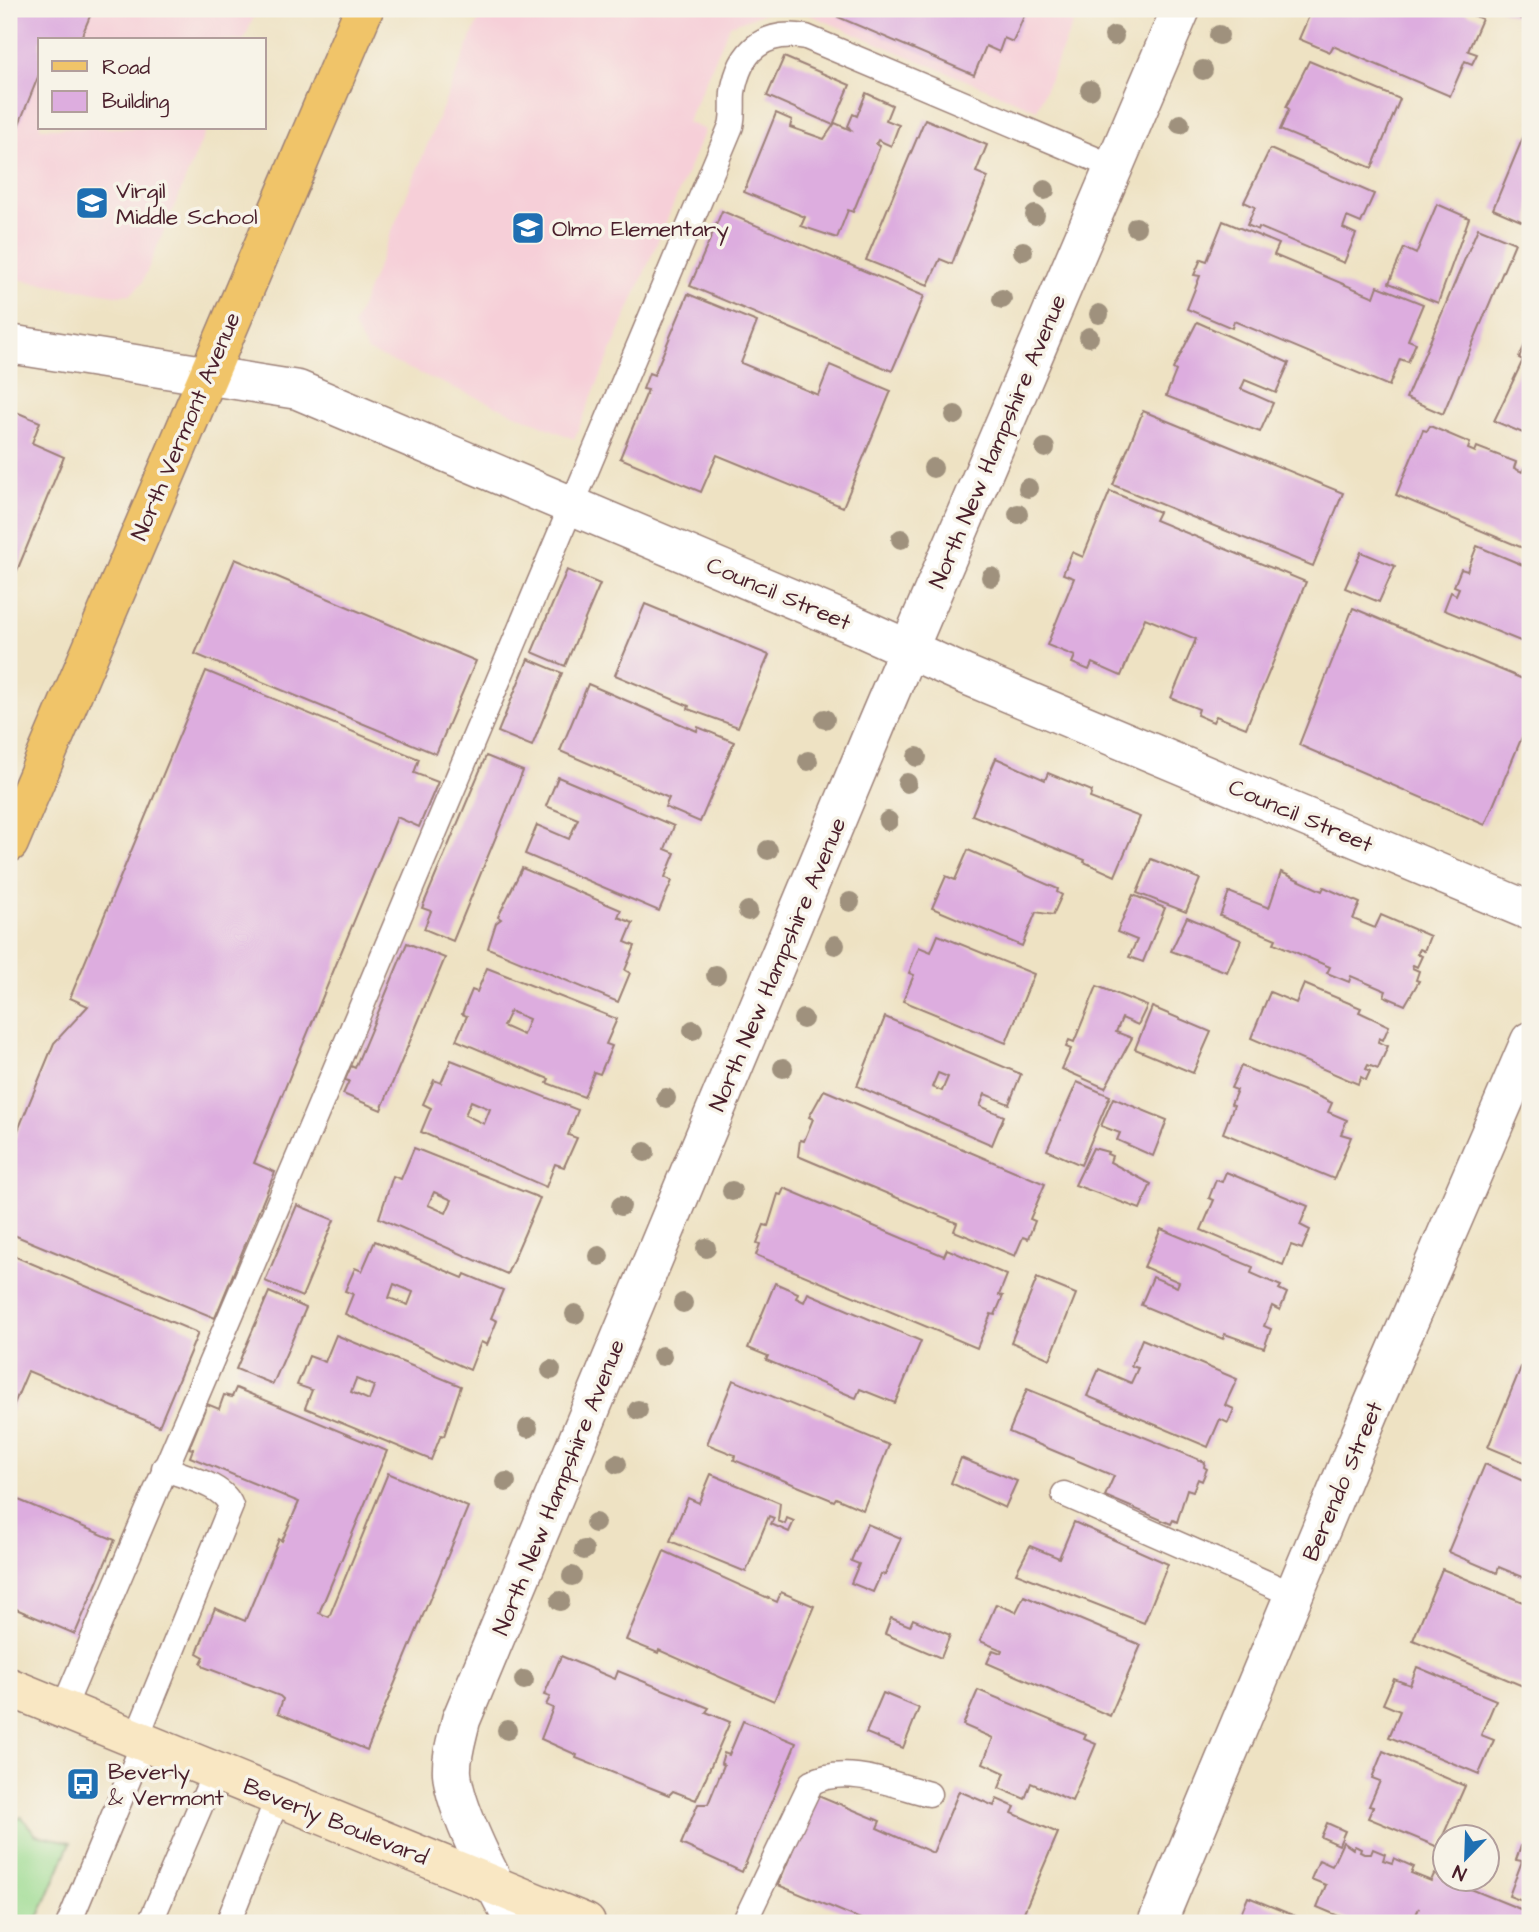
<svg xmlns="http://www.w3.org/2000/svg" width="1539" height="1932" font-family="'Architects Daughter',sans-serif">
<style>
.built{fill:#f6cfd8}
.green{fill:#9bdb91;stroke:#727d5e;stroke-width:2}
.building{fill:#ddaddf;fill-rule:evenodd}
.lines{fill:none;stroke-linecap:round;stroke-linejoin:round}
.lane-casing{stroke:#9c8077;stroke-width:27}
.street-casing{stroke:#9c8077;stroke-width:41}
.secondary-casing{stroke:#9c8077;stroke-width:41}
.primary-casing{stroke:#9c8077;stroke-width:41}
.lane{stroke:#fff;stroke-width:24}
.street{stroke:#fff;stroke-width:38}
.secondary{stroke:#f9e7c3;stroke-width:38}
.primary{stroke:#f0c469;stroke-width:38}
.tree{fill:#9f917d}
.labels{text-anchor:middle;stroke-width:7;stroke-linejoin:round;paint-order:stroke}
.poi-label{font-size:23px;fill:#4a1f2b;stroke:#f7f3e8;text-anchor:start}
.street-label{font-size:23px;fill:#4a1f2b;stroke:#f7f3e8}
</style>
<rect width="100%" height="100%" fill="#f7f3e8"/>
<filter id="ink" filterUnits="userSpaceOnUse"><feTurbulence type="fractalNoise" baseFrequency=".0143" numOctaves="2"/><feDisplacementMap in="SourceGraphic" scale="14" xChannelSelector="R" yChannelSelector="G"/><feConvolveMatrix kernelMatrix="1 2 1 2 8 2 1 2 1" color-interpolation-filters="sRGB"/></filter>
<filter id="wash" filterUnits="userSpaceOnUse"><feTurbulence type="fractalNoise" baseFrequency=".00686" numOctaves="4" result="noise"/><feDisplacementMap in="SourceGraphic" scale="28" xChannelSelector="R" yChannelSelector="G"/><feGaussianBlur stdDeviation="1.57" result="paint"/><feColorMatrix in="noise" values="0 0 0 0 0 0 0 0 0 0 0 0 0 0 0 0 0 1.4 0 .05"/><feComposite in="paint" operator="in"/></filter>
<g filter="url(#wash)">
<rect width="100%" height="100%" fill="#eee2c3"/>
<g class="built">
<path d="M9,9H257L244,40H40V128H207L142,283L131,294L116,295L9,278Z"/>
<path d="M483,9H777L730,25L687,122L705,130L574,439L367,351L353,326Z"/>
<path d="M796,9H1079L1037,110Z"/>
</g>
<path class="green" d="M22,1817L36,1835L71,1842L36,1923H9V1822Z"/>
<g id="blocks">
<g class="building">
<path d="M9,9H93L80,40H40V72L9,149Z"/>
<path d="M841,9H1027L1013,42L1004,38L999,52L986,46L974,75L838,17Z"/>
<path d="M1312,9H1458L1482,19L1468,51L1477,54L1472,64L1465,61L1450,96L1333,46L1330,52L1299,39Z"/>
<path d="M1498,9H1530V22Z"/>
<path d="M784,57L850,85L833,125L767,96Z"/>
<path d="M1309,61L1400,99L1372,168L1280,130L1289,109L1286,107Z"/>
<path d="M866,93L892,105L886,120L899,125L891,146L878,140L876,144L880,146L856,205L853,212L848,210L837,238L801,226L805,217L744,192L776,113L792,120L790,127L824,139L835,123L851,130L848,126L853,114L857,116Z"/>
<path d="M925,119L987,145L976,172L988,177L958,248L952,264L940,259L928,285L866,260Z"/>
<path d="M1524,135L1530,137V225L1493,209Z"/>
<path d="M1270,149L1374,194L1361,223L1347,217L1343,228L1356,234L1344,263L1259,227L1258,230L1247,225L1255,207L1244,202Z"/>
<path d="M1437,204L1469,218L1438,303L1389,283L1404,248L1416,254Z"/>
<path d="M722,211L924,296L892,371L690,286Z"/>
<path d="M1223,221L1279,244L1274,255L1374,297L1378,286L1423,304L1408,340L1416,343L1408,362L1400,359L1389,386L1234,321L1232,328L1187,309L1200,276L1194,275L1201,259L1207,261Z"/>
<path d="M1478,228L1515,243L1443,414L1406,398Z"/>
<path d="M688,294L757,322L741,363L818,395L830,365L891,391L843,507L717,455L701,492L620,458L648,390L643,389L649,373L654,375Z"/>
<path d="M1197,322L1289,363L1276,393L1245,380L1241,389L1273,403L1260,432L1166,396L1176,371L1173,369Z"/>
<path d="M1530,333V436L1494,421L1523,360L1519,358Z"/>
<path d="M9,409L40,422L32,443L64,457L9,590Z"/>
<path d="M1143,411L1343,493L1313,566L1113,485Z"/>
<path d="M1430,426L1470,443L1468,449L1475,452L1477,447L1516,462L1514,468L1522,472L1525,466L1530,468V551L1396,495L1423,430L1427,431Z"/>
<path d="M1110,491L1159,512L1155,520L1306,582L1246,728L1216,716L1213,722L1197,715L1199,709L1171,698L1196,639L1145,618L1121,676L1092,663L1089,670L1072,663L1075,656L1047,645L1074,578L1063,574L1072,552L1083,557Z"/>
<path d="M1477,546L1530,568V645L1444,610L1451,592L1456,595L1459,588L1454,586L1461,569L1467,571Z"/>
<path d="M1361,552L1395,566L1379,602L1345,588Z"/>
<path d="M235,559L476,661L436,754L195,654Z"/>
<path d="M567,570L600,584L565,666L532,652Z"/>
<path d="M645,604L769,655L738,727L688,709L689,706L615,675Z"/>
<path d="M1353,608L1530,682V718L1485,825L1299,745Z"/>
<path d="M528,659L562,673L532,746L498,732Z"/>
<path d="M206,671L419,759L414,773L438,782L419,827L397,817L254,1163L275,1172L215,1318L9,1233V1152L54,1043L88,1006L70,998Z"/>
<path d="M588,684L697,731L698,727L734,742L700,822L665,807L669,798L560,751Z"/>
<path d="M486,756L523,771L453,941L424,929L431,911L422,908Z"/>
<path d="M996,758L1045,780L1048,773L1092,791L1090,798L1140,817L1115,876L1084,862L1085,860L972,815Z"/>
<path d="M558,777L674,826L665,849L675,853L665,877L672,881L659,911L525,854L537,825L569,839L578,819L546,806Z"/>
<path d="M968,850L1058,889L1057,892L1062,895L1053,915L1036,912L1022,946L932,908L946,876L955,880Z"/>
<path d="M1151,859L1200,879L1186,912L1137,893Z"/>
<path d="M522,868L621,910L618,917L633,923L625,942L635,946L625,970L630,973L618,1002L488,948L496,923L501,919L498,917Z"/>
<path d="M1281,872L1322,891L1324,887L1360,903L1353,919L1375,928L1381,915L1430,936L1424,951L1420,949L1417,954L1422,956L1417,967L1413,965L1412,968L1419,971L1416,980L1419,981L1405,1005L1384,996L1386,991L1351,976L1349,982L1327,973L1330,967L1274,943L1276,939L1220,916L1229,892L1269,908Z"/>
<path d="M1133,895L1165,908L1143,962L1129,957L1137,940L1117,932Z"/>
<path d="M1187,917L1241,940L1227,972L1171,951Z"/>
<path d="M938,935L1034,974L1006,1043L903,1001L914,975L909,973L919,947L931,952Z"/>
<path d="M407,943L445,958L381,1110L343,1094L349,1081L345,1080L351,1066L355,1068Z"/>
<path d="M487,968L617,1019L606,1044L612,1046L600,1074L594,1072L584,1097L547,1083L549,1079L456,1040L467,1016L462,1014L472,990L477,992ZM510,1011L529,1019L523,1035L503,1026Z"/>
<path d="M1304,984L1361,1008L1359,1012L1389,1026L1383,1040L1379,1038L1378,1042L1388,1046L1378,1069L1368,1065L1366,1069L1370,1071L1366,1080L1361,1077L1358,1084L1251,1038L1270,992L1296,1003Z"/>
<path d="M1097,986L1147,1006L1138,1025L1122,1018L1116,1032L1132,1038L1105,1088L1062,1069L1071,1049L1066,1047L1069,1040L1074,1042Z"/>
<path d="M1152,1007L1211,1032L1193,1073L1135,1049Z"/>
<path d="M885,1017L1021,1074L1009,1104L985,1094L980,1106L1004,1116L992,1145L857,1086ZM938,1073L948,1077L942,1091L932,1087Z"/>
<path d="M451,1060L578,1110L568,1135L577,1138L564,1167L555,1164L546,1187L421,1132L431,1108L423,1104L434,1080L441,1083ZM471,1101L490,1109L484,1124L465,1115Z"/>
<path d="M1241,1066L1322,1098L1332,1103L1328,1112L1347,1120L1341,1134L1351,1137L1334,1179L1223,1133L1234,1105L1231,1104L1237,1090L1231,1088Z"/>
<path d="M1077,1082L1110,1096L1081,1165L1047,1150Z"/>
<path d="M824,1090L1045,1184L1030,1219L1035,1221L1028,1239L1023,1237L1015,1256L954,1231L957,1223L798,1156L800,1140L804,1141L813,1119L809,1117Z"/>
<path d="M1113,1098L1167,1120L1153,1156L1117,1140L1120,1133L1101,1126Z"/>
<path d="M414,1148L540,1198L507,1274L379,1218L393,1176L401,1179ZM434,1192L452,1200L446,1213L428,1205Z"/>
<path d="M1093,1148L1108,1152L1107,1154L1112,1156L1110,1162L1151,1184L1140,1209L1075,1185Z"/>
<path d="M1226,1172L1308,1206L1300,1225L1310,1230L1302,1249L1291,1245L1283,1265L1201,1230L1214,1200L1209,1198L1216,1180L1222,1182Z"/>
<path d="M784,1188L944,1256L947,1249L1007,1275L999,1295L1003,1296L995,1315L991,1314L977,1348L756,1255L760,1244L757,1243L764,1225L768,1226L778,1194L781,1195Z"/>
<path d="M297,1205L334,1220L302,1297L265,1281Z"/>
<path d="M1161,1229L1253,1267L1251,1273L1281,1286L1279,1289L1287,1293L1280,1310L1272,1306L1264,1326L1271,1329L1264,1348L1225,1334L1223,1339L1141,1305L1153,1277L1177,1287L1179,1282L1144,1267Z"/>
<path d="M375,1241L463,1278L465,1274L503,1290L491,1318L497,1321L487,1345L481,1342L470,1370L345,1314L353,1294L345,1291L355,1268L362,1271ZM394,1284L413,1292L408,1305L389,1298Z"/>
<path d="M9,1254L198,1333L159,1426L28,1371L9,1416Z"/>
<path d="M1037,1278L1076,1294L1050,1359L1011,1342Z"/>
<path d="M775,1283L798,1293L796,1298L804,1302L808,1293L921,1341L895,1403L860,1389L856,1398L766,1360L768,1356L748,1348Z"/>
<path d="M269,1292L306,1308L273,1384L236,1369Z"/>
<path d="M336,1335L461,1386L444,1436L441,1435L431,1460L305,1408L312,1390L297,1385L309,1356L325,1362ZM356,1379L374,1386L369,1400L351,1392Z"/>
<path d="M1142,1339L1237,1379L1225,1405L1234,1409L1228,1423L1220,1419L1208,1447L1087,1396L1099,1369L1131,1383L1138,1368L1131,1366Z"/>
<path d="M1521,1367L1530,1371V1471L1525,1469L1527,1463L1488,1447Z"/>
<path d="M733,1380L889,1445L863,1510L836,1498L834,1501L734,1460L735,1455L707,1444Z"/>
<path d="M236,1388L387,1451L319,1613L329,1617L388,1473L468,1507L367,1750L278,1713L283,1699L280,1696L204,1667L201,1663L204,1657L197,1653L215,1608L245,1621L279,1539L282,1541L299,1502L190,1457L193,1449L189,1448L207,1404L219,1409L224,1395L232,1397Z"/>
<path d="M1027,1389L1205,1462L1204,1467L1207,1469L1202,1481L1198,1479L1193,1491L1187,1489L1177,1522L1173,1520L1171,1524L1105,1496L1114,1476L1009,1432Z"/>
<path d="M961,1458L1017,1481L1005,1508L951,1483Z"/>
<path d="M1485,1464L1530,1484V1580L1499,1567L1497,1573L1448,1552Z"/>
<path d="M711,1474L780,1503L778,1521L785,1524L787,1518L794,1521L789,1532L771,1524L774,1518L769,1516L746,1572L670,1541L688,1498L699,1503Z"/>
<path d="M9,1496L115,1540L75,1634L9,1606Z"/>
<path d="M1074,1522L1168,1564L1144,1623L1016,1573L1030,1546L1059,1558Z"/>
<path d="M867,1524L901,1538L885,1575L881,1574L873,1592L851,1583L859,1564L851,1561Z"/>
<path d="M664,1551L777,1602L781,1592L814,1606L774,1701L659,1650L658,1653L626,1640Z"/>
<path d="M1442,1569L1530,1605V1689L1413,1640Z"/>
<path d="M1024,1596L1141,1645L1110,1716L987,1663L993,1650L1001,1653L1002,1650L980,1641L996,1604L1016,1612Z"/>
<path d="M891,1618L910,1626L913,1619L950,1635L941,1658L885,1634Z"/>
<path d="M561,1656L615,1679L618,1671L709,1708L706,1712L730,1722L696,1800L673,1791L669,1795L576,1758L577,1755L541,1739L553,1708L546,1705L550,1697L544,1695Z"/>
<path d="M1417,1667L1496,1700L1481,1735L1494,1740L1479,1774L1389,1737L1400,1711L1383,1704L1394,1679L1410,1685Z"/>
<path d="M978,1690L1086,1735L1084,1739L1096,1744L1072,1801L1031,1783L1025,1799L999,1788L1005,1773L983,1763L993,1738L963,1725Z"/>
<path d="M883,1693L919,1708L903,1748L866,1733Z"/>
<path d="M743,1721L796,1743L742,1872L681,1844L698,1804H708L724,1765L721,1763L724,1753L729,1755Z"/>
<path d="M1383,1751L1465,1786L1438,1847L1368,1818L1373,1807L1369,1806L1380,1781L1372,1778Z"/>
<path d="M959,1791L994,1806L997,1799L1015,1807L1012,1813L1058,1833L1024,1912L1029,1914L1025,1923H870L778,1885L816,1794L880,1821L877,1828L933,1853Z"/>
<path d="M1327,1823L1345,1831L1339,1845L1321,1837Z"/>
<path d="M1343,1842L1353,1849L1355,1846L1361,1849L1360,1852L1364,1854H1371L1373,1849L1385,1854L1383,1860L1392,1863L1394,1858L1414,1867L1411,1873L1431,1881L1434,1874L1530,1913V1923H1413L1419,1908L1412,1923H1355L1317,1907L1326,1885L1311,1879L1319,1860L1332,1866Z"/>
<path d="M1521,1846L1530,1849V1904L1509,1896L1522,1861L1516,1860Z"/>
<path d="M1248,1897L1312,1923H1237Z"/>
</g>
</g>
</g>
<g filter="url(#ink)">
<use href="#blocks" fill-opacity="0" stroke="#9c8077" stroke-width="2"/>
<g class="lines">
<defs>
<g id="lane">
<path d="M1064,1494L1294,1595"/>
<path d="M63,1709L300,1153L731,126C734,114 732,104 733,92C740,50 764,30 806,37L1114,167"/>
<path d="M136,1739L231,1506C223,1484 184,1477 164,1468"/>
<path d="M69,1923L144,1742"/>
<path d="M150,1923L215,1772"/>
<path d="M228,1923L278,1797"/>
<path d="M744,1923L811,1783C845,1764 894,1785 929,1794"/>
</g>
<g id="street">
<path d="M9,344L298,390L859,627L966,675L1530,911"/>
<path d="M515,1923C496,1888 455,1812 452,1773C451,1755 457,1738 461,1720L877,723L1181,9"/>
<path d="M1157,1923L1372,1407L1530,1041"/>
</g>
<path id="secondary" d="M9,1687L586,1923"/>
<path id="primary" d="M9,843L364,9"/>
</defs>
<use href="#lane" class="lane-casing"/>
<use href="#street" class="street-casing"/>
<use href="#secondary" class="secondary-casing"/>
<use href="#primary" class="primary-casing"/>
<use href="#lane" class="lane"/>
<use href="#street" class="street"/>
<use href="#secondary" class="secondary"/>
<use href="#primary" class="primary"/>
</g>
<g class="tree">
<circle cx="1219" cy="35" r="10"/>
<circle cx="1114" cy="36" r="10"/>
<circle cx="1203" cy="70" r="10"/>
<circle cx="1090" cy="90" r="10"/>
<circle cx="1180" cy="124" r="10"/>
<circle cx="1045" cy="190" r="10"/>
<circle cx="1035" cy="215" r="10"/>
<circle cx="1136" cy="227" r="10"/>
<circle cx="1023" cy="251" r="10"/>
<circle cx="1002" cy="299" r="10"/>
<circle cx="1099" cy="314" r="10"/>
<circle cx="1089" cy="337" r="10"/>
<circle cx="955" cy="415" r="10"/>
<circle cx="1045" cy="448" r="10"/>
<circle cx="933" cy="468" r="10"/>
<circle cx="1028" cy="488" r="10"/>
<circle cx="1018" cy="514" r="10"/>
<circle cx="901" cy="539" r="10"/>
<circle cx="991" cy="577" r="10"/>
<circle cx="825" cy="719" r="10"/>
<circle cx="917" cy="757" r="10"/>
<circle cx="808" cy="761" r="10"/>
<circle cx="907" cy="783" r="10"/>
<circle cx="888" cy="821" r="10"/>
<circle cx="768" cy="850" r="10"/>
<circle cx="850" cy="902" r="10"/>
<circle cx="748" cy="911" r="10"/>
<circle cx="835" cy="945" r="10"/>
<circle cx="716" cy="975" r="10"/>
<circle cx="803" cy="1019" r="10"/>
<circle cx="693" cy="1030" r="10"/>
<circle cx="783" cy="1068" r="10"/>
<circle cx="666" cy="1098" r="10"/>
<circle cx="645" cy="1152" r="10"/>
<circle cx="732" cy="1191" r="10"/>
<circle cx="621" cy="1206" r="10"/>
<circle cx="706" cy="1248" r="10"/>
<circle cx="599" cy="1256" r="10"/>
<circle cx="683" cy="1303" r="10"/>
<circle cx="575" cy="1314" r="10"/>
<circle cx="662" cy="1356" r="10"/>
<circle cx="551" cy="1370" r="10"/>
<circle cx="638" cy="1410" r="10"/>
<circle cx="528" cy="1428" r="10"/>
<circle cx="617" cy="1464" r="10"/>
<circle cx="506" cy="1482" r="10"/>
<circle cx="595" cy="1523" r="10"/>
<circle cx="584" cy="1550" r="10"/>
<circle cx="572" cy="1576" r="10"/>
<circle cx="560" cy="1601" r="10"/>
<circle cx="524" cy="1680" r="10"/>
<circle cx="507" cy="1730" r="10"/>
</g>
</g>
<defs>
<symbol id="school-square" viewBox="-11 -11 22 22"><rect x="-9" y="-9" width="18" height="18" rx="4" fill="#1f6fb2" stroke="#f7f3e8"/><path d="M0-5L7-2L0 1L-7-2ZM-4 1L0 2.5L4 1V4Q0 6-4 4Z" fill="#fff"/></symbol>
<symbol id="bus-square" viewBox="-11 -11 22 22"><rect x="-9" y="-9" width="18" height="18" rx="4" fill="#1f6fb2" stroke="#f7f3e8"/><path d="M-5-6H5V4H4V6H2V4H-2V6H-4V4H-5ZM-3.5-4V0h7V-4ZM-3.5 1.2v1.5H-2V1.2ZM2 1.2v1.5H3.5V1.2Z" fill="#fff"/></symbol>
</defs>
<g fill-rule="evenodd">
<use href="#school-square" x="73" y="184" width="38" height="38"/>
<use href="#school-square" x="509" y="209" width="38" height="38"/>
<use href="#bus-square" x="64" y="1765" width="38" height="38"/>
</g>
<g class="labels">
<g class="poi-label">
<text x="116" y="198">Virgil<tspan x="116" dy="26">Middle School</tspan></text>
<text x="552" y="236">Olmo Elementary</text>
<text x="108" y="1779">Beverly<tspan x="108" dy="26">&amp; Vermont</tspan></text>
</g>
<g class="street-label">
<text transform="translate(185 426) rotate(-67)" y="8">North Vermont Avenue</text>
<text transform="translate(997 441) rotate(-67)" y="8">North New Hampshire Avenue</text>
<text transform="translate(779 593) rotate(23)" y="8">Council Street</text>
<text transform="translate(1301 815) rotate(23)" y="8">Council Street</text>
<text transform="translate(777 964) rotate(-67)" y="8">North New Hampshire Avenue</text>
<text transform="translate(1342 1481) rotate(-67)" y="8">Berendo Street</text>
<text transform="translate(558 1487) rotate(-68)" y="8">North New Hampshire Avenue</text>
<text transform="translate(336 1821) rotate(22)" y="8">Beverly Boulevard</text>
</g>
</g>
<rect width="1539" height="1932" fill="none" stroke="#f7f3e8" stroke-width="35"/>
<rect x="38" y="38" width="228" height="91" fill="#f7f3e8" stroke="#b29e9c" stroke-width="2"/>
<rect x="52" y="61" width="35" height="10" fill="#f0c469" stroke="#b29e9c" stroke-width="2"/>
<text x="102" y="74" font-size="21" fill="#4a1f2b">Road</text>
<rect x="52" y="91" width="35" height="21" fill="#ddaddf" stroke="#b29e9c" stroke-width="2"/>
<text x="102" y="108" font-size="21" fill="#4a1f2b">Building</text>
<g transform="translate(1466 1858) rotate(203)"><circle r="33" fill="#f7f3e8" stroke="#b29e9c" stroke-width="2"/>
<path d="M0-5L12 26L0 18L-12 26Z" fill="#1f6fb2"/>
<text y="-10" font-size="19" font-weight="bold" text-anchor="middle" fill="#4a1f2b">N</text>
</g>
</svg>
